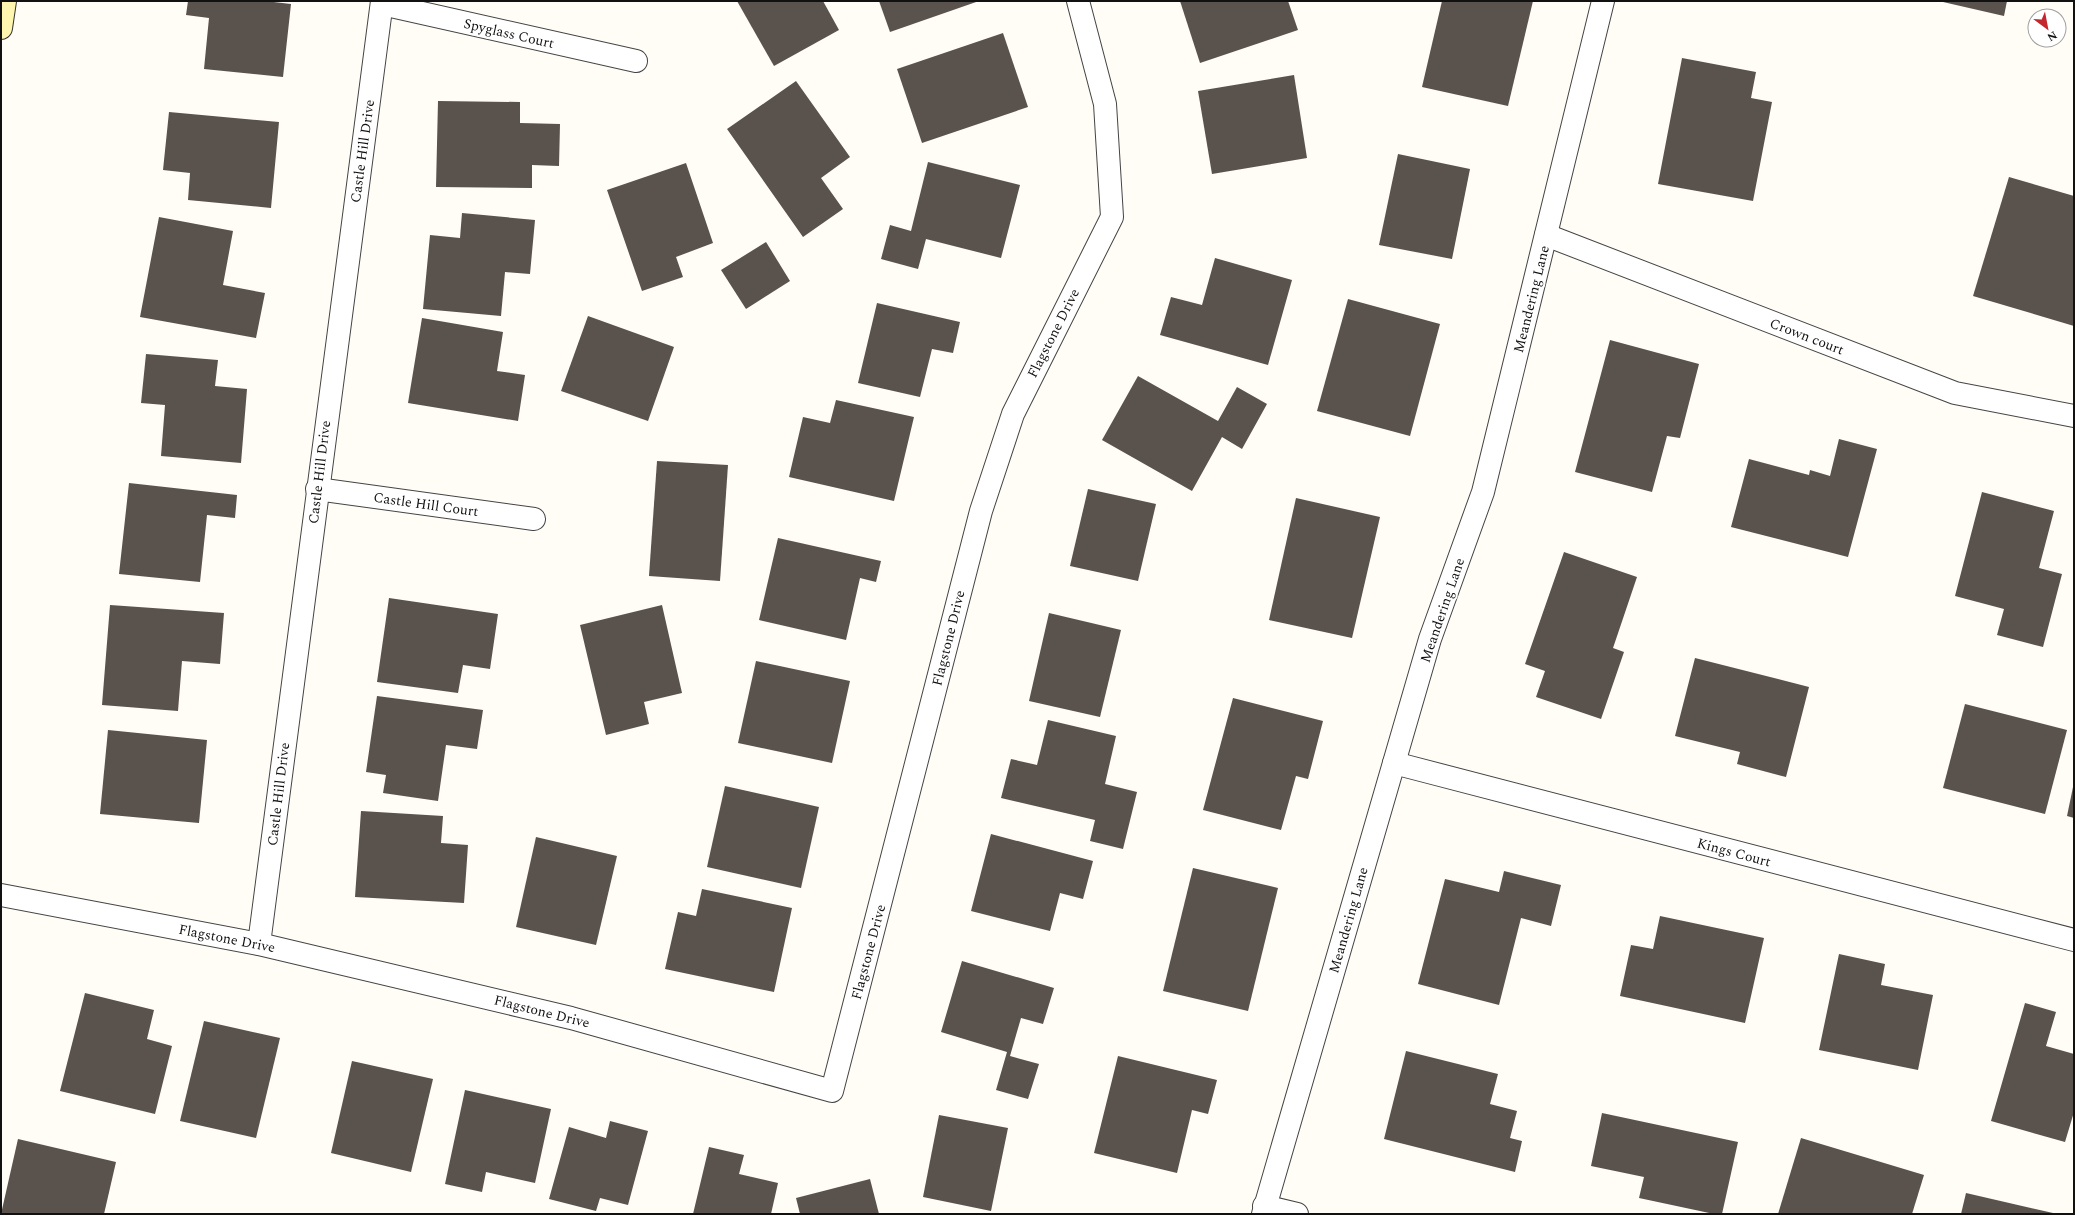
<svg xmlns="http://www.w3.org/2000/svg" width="2075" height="1215" font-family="Spectral,serif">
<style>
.building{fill:#5a524d}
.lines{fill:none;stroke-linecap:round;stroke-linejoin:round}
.minor-casing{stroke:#444;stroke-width:24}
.secondary-casing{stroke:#333;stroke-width:24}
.minor{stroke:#fff;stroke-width:22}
.secondary{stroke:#fff6b0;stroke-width:22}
.labels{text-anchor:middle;stroke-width:4;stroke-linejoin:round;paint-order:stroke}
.street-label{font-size:14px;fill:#111;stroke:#fff}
</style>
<rect width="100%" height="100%" fill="#fffdf5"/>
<g class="building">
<path d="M188,1H265L291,4L283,77L204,69L209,18L186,15Z"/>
<path d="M737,1H823L839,30L774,66Z"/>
<path d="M879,1H979L890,32Z"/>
<path d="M1180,1H1288L1298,30L1200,63Z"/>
<path d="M1442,1H1533L1508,106L1422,87Z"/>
<path d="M1944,1H2007L2004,16L1943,2Z"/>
<path d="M1003,33L1028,107L922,143L897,69Z"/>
<path d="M1682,58L1756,72L1751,98L1772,102L1753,201L1658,184Z"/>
<path d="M1294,75L1307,158L1212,174L1198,91Z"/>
<path d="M796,81L850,157L821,178L843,209L803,237L727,129Z"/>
<path d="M438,101L520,102V123L560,124L559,166L532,165V188L436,187Z"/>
<path d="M169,112L279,122L271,208L188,200L190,173L163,170Z"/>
<path d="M1398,154L1470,169L1452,259L1379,245Z"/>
<path d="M928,162L1020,185L1001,258L926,239L918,269L881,259L890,225L911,231Z"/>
<path d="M686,163L713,243L676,257L683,277L642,291L607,190Z"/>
<path d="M2009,177L2074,196V326L1973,296Z"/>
<path d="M462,213L535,220L530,274L505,272L501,316L423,309L430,235L460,238Z"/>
<path d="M159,217L233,231L223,285L265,293L256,338L140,317Z"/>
<path d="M766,242L790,281L746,309L721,270Z"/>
<path d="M1215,258L1292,280L1268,365L1160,335L1171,297L1202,305Z"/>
<path d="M1348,299L1440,324L1410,436L1317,411Z"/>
<path d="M877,303L960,322L953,353L932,349L920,397L858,383Z"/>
<path d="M588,316L674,347L648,421L561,391Z"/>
<path d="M422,318L503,332L497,371L525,375L518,421L408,403Z"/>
<path d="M1610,340L1699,364L1680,438L1667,436L1652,492L1575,472Z"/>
<path d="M146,354L218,360L215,386L247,389L241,463L161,456L165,405L141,403Z"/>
<path d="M1138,376L1218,421L1237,387L1267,404L1242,449L1222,437L1192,491L1102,440Z"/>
<path d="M836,400L914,417L894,501L789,477L803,417L830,423Z"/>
<path d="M1839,439L1877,449L1848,557L1731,527L1749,459L1809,475L1810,470L1830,476Z"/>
<path d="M657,461L728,465L720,581L649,576Z"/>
<path d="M129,483L237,495L235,518L207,515L200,582L119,574Z"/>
<path d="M1088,489L1156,504L1138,581L1070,566Z"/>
<path d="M1982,492L2054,511L2039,568L2062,574L2043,647L1997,635L2004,609L1955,596Z"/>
<path d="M1296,498L1380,517L1352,638L1269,620Z"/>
<path d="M778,538L881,561L876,582L860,578L846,640L759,620Z"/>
<path d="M1564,552L1637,577L1613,648L1624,652L1601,719L1536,697L1545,671L1525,664Z"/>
<path d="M389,598L498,614L490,669L463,665L458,693L377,682Z"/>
<path d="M110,605L224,613L220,664L182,661L178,711L102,705Z"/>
<path d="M662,605L682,693L644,702L649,724L606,735L580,625Z"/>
<path d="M1049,613L1121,630L1100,717L1029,701Z"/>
<path d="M1695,658L1809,687L1786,777L1737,764L1740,752L1675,736Z"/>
<path d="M756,661L850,681L832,763L738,743Z"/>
<path d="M377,696L483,710L477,749L446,745L438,801L383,793L386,775L366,772Z"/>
<path d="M1233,698L1323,721L1308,779L1296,776L1281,830L1203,810Z"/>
<path d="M1965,704L2067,730L2045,814L1943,788Z"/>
<path d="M1048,720L1116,736L1105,784L1137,792L1123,849L1090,841L1095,820L1001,798L1011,759L1037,765Z"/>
<path d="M108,730L207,740L199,823L100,814Z"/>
<path d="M725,786L819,807L801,888L707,867Z"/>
<path d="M2073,787H2074V818L2067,816Z"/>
<path d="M361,811L443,816L441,843L468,845L464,903L355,897Z"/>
<path d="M991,834L1093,861L1083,899L1060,893L1050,931L971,911Z"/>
<path d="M536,837L617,856L596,945L516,927Z"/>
<path d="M1193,868L1278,888L1248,1011L1163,991Z"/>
<path d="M1504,871L1561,885L1551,926L1521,918L1499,1005L1418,984L1445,879L1499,892Z"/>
<path d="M702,889L792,908L774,992L665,969L678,912L696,916Z"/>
<path d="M1660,916L1764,938L1745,1023L1620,996L1631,945L1653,949Z"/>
<path d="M1839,954L1885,964L1881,985L1933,995L1918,1070L1819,1050Z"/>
<path d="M962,961L1054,988L1043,1024L1021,1018L1010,1056L1039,1064L1028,1099L996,1090L1007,1052L941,1032Z"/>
<path d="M85,993L154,1010L147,1039L172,1046L155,1114L60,1091Z"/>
<path d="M2025,1003L2056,1012L2046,1046L2074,1054V1112L2065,1142L1991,1121Z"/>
<path d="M204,1021L280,1038L256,1138L180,1121Z"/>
<path d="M1406,1051L1498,1074L1490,1104L1517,1111L1510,1138L1522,1141L1515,1172L1384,1139Z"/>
<path d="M1118,1056L1217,1080L1208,1114L1192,1110L1177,1173L1094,1153Z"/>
<path d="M352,1061L433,1079L411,1172L331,1153Z"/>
<path d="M465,1090L551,1109L535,1183L486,1172L482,1192L445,1184Z"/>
<path d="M1602,1113L1738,1142L1722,1214H1714L1639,1198L1644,1177L1591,1166Z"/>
<path d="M939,1115L1008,1128L991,1211L923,1197Z"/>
<path d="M610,1121L648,1131L628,1205L600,1198L596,1211L549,1199L569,1127L606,1138Z"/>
<path d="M1801,1138L1924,1175L1912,1214H1778Z"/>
<path d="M18,1139L116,1162L104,1214H1Z"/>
<path d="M709,1147L744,1155L739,1174L778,1183L771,1214H693Z"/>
<path d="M870,1179L879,1214H800L796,1198Z"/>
<path d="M1966,1193L2053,1213V1214H1961Z"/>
</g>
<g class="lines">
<defs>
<g id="minor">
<path d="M382,4L636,61"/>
<path d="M1546,235L1955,393L2074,416"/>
<path d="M317,489L534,519"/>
<path d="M1394,763L2074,940"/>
<path d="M1,895L259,944L571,1018L832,1091L981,511L1013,414L1112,217L1105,104L1078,1"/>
<path d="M259,944L382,1"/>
<path d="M1264,1206L1297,1214"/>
<path d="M1263,1214L1430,639L1483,492L1603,1"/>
</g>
<path id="secondary" d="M1,28L5,1"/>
</defs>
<use href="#minor" class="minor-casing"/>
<use href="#secondary" class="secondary-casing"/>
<use href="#minor" class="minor"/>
<use href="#secondary" class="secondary"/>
</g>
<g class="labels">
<g class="street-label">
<text transform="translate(509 33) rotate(13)" y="5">Spyglass Court</text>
<text transform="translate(362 151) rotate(-82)" y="5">Castle Hill Drive</text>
<text transform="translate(1531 299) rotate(-76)" y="5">Meandering Lane</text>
<text transform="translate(1053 333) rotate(-63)" y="5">Flagstone Drive</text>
<text transform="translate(1807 336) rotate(21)" y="5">Crown court</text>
<text transform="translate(319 472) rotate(-83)" y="5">Castle Hill Drive</text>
<text transform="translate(426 504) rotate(8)" y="5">Castle Hill Court</text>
<text transform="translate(1442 610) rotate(-71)" y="5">Meandering Lane</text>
<text transform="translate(948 638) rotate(-76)" y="5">Flagstone Drive</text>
<text transform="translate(278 794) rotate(-83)" y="5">Castle Hill Drive</text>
<text transform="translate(1734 852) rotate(15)" y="5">Kings Court</text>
<text transform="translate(1348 920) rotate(-74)" y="5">Meandering Lane</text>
<text transform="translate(227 938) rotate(11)" y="5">Flagstone Drive</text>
<text transform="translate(868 952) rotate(-75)" y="5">Flagstone Drive</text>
<text transform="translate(542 1011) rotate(14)" y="5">Flagstone Drive</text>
</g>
</g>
<rect width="2075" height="1215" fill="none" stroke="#111111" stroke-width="4"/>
<g transform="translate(2047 28) rotate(148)"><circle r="19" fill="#ffffff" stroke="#a0a0a0"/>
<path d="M0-3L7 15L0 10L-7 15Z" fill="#c4262e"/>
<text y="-6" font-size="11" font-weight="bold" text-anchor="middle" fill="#111111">N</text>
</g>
</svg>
